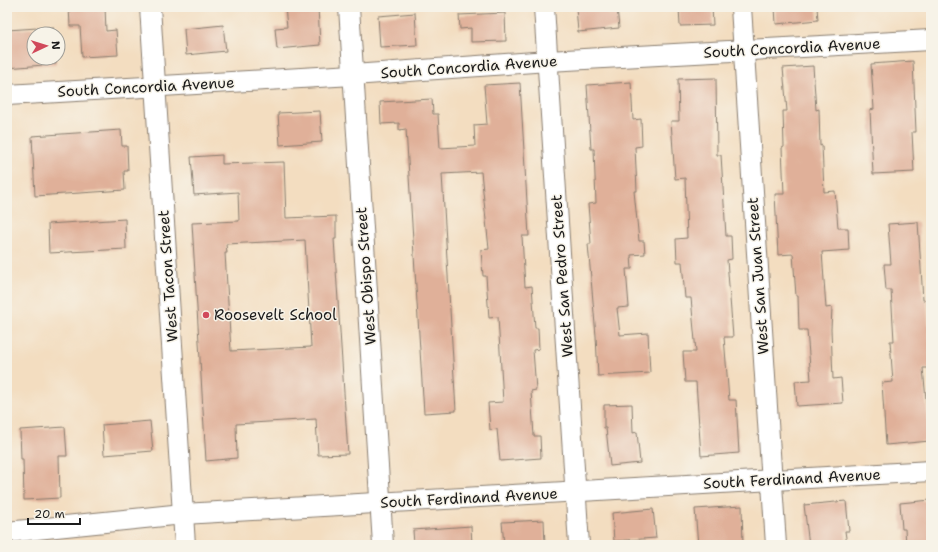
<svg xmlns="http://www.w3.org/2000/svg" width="938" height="552" font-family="'Shantell Sans',sans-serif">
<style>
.building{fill:#e0b099;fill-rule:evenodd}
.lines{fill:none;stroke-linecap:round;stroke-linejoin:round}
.minor-casing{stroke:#887c6e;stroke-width:22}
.minor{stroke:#fff;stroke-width:20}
.poi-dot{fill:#d1495b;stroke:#f7f3e8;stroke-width:1.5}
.labels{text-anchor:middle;stroke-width:3;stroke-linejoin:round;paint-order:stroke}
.street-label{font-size:15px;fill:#1c1c1c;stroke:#f7f3e8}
.poi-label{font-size:15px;fill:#1c1c1c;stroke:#f7f3e8;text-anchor:start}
</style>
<rect width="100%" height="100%" fill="#f7f3e8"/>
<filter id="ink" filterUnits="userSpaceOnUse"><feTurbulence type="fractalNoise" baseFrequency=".025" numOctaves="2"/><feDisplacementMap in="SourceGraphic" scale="8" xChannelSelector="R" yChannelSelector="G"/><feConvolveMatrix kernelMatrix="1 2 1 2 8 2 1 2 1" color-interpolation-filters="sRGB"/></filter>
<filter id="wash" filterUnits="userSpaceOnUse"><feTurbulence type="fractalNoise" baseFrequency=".012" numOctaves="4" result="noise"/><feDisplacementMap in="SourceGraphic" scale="16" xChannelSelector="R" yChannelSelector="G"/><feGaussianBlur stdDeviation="0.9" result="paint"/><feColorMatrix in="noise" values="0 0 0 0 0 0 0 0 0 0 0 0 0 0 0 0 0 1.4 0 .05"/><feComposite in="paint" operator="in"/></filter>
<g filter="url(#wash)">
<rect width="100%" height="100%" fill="#f3ddc0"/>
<g id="blocks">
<g class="building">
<path d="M69,7H105L106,31L116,30L118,55L82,57L80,26H70Z"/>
<path d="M285,7H318L320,45L277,49L275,28L287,27Z"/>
<path d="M576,7H617L619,28L578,32Z"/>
<path d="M679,7H712L713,25L680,26Z"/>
<path d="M775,7H817L818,20L776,24Z"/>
<path d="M415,13L417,45L380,47L378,16Z"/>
<path d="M505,13L506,41L471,42V28L460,29L459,15Z"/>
<path d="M223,25L226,51L186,55L184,29Z"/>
<path d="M53,27L54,34H34V58H56V64L7,68V30Z"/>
<path d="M913,61L916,132H912L914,172L873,174L870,110L874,109L871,64Z"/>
<path d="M813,66L816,110L819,109L820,146L822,145L824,192L835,191L838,228H848L849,250L822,252L826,308L832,307L831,329L833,379L841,378L843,403L797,406L795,381L811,380L807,330H799L798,296H796L793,254L778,255L775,194H784L782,148L784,147L783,111H787L783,68Z"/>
<path d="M716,78L717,155H721L726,236H731L732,259L727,260L733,337H724L729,400H736L739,453L701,456L696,382H685L683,352H696L691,298H685L682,262H677L676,239L687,238L685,178L675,179L671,121H679L678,79Z"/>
<path d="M631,82L633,120L641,119L642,146L635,147L637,191H634L639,241H644L645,254L631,255L632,269H626L629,307L617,308L620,335L648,333L650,373L598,376L596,336L588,244H591L588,204L596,203L594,149H591L587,85Z"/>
<path d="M520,83L529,236H522L525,287L532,286L535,328H538L539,349L533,350L536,390L531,391L534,436H540L541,458L500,461L497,429L490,430L488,403L503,402L498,317L489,318L486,276H483L481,250L489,249L481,172L442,174L456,411L424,413L406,129L399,130V123L381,124L380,102L432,99L433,114H438L440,148L475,146L474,125L487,124L484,85Z"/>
<path d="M320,111L322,142L280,145L278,113Z"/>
<path d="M121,130L122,146H127L128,171H124L125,190L35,196L32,136Z"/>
<path d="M222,155V164L284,162L286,218L336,216V239H334L348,454L318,455L316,419L236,424L237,458L206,461L192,223L239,221L238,192L194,195L191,157ZM305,240L311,347L231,351L225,253H227L226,244Z"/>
<path d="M125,219L126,249L49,253L48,224Z"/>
<path d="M918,222L923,300H927L931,358V368H923L930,441L886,445L882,383L893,382L890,341H894L891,290H886L884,264H891L888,224Z"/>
<path d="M632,404L633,433L637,432L640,463L610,466L606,428H604V405Z"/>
<path d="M150,421L153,451L104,455L102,425Z"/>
<path d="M65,427L67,456H59L60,498L24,500L23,459H21L20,430Z"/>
<path d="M931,500V545H906L905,529H902L900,503Z"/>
<path d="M846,501L849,531H845L847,545H809L804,505Z"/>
<path d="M742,506L743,545H698L695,509Z"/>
<path d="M653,509L656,538L614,541L612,513Z"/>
<path d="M544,520L545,545H504L502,522Z"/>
<path d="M471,526L472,545H414L413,530Z"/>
</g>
</g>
</g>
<g filter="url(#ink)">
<use href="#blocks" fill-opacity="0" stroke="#887c6e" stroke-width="1"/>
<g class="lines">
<defs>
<g id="minor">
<path d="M150,7L185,545"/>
<path d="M349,7L383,545"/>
<path d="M544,7L579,545"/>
<path d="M741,7L776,545"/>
<path d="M7,95L353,75L548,61L931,40"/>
<path d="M7,532L183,514L931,471"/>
</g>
</defs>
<use href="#minor" class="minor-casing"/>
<use href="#minor" class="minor"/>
</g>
</g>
<circle class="poi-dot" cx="206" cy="315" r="4"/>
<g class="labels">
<g class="street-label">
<text transform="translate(792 48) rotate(-3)" y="5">South Concordia Avenue</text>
<text transform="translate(469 67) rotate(-4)" y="5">South Concordia Avenue</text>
<text transform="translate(146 87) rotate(-3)" y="5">South Concordia Avenue</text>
<text transform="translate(168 276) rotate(-94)" y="5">West Tacon Street</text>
<text transform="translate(366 276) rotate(-94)" y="5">West Obispo Street</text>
<text transform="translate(562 276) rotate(-94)" y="5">West San Pedro Street</text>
<text transform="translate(758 276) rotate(-94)" y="5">West San Juan Street</text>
<text transform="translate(792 479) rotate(-3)" y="5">South Ferdinand Avenue</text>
<text transform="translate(469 498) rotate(-3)" y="5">South Ferdinand Avenue</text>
</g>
<g class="poi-label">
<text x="214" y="320">Roosevelt School</text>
</g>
</g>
<rect width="938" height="552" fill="none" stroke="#f7f3e8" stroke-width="24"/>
<g transform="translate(46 46) rotate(86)"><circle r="19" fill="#f7f3e8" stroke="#9f9d96"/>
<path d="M0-3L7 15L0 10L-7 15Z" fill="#d1495b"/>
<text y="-6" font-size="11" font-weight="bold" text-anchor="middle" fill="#1c1c1c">N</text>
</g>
<path d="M28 518v6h52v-6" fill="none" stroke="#1c1c1c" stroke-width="2"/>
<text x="34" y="518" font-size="12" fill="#1c1c1c" stroke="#f7f3e8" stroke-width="3" paint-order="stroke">20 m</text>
</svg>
